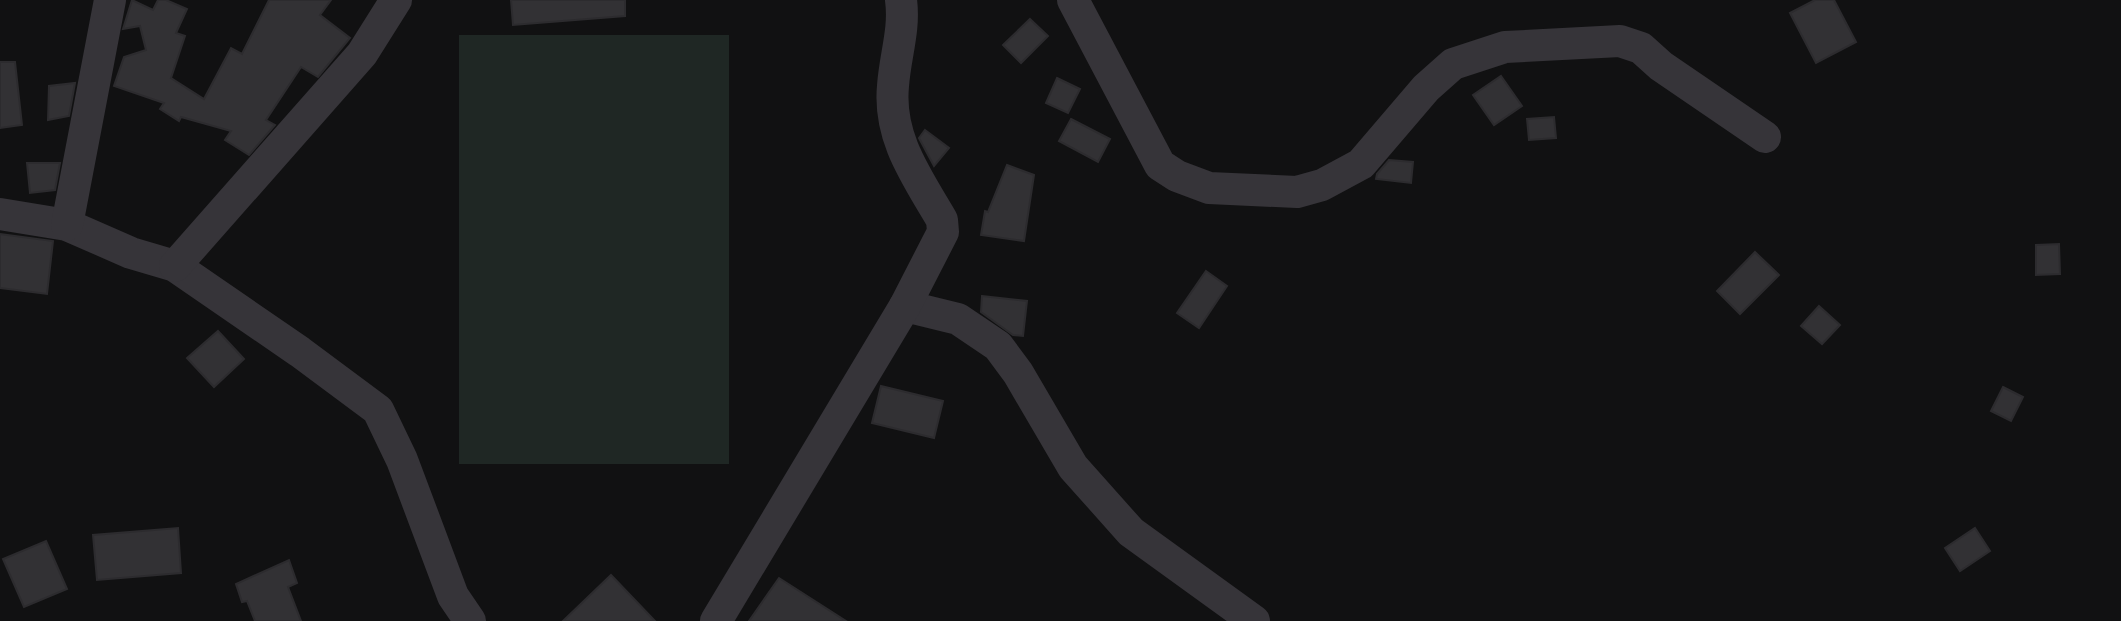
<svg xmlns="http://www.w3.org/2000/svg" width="2121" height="621" font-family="'Source Sans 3',sans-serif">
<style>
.green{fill:#1f2724}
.building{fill:#323134;stroke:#2c2b2e;stroke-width:2}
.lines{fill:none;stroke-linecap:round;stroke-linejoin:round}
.street{stroke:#363439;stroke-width:32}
</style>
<rect width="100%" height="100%" fill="#111112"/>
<rect class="green" x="459" y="35" width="270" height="429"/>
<g class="building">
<path d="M132,0L153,10L158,0H166L187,9L176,33L185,36L171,78L204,99L231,48L242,54L269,0H331L320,15L350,38L318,77L301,67L266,120L275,125L249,155L225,140L231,131L181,117L179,121L160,109L164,103L114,86L124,57L146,50L140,26L123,29Z"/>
<path d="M511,0H625V16L513,25Z"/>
<path d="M1815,0H1834L1856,42L1816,63L1790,13Z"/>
<path d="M1030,19L1048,36L1021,63L1003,45Z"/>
<path d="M0,62H15L22,125L0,128Z"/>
<path d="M1501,76L1522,106L1494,125L1473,95Z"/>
<path d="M1057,78L1080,89L1068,113L1046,103Z"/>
<path d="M75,83L69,116L48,120L49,86Z"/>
<path d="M1554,117L1556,138L1529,140L1527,119Z"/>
<path d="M1071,119L1110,139L1098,162L1059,141Z"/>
<path d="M925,130L949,148L934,166L919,138Z"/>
<path d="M1389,160L1413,162L1411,183L1376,179L1377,174Z"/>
<path d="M27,163H60L55,190L30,193Z"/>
<path d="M1007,165L1034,175L1024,241L981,235L985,211L988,212Z"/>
<path d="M0,234L53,241L47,294L0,288Z"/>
<path d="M2059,244L2060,274L2036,275V245Z"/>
<path d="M1755,252L1779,275L1740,314L1717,291Z"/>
<path d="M1206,271L1227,286L1199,328L1177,313Z"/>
<path d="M982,296L1027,301L1023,336L1013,335L981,312Z"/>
<path d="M1819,306L1840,325L1822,344L1801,326Z"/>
<path d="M218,331L244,359L214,387L187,358Z"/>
<path d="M881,386L943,401L934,438L872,423Z"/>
<path d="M2003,387L2023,397L2011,421L1991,411Z"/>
<path d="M178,528L181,573L97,580L93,535Z"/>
<path d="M1975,528L1990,551L1960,571L1945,548Z"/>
<path d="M46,541L67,589L24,607L3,559Z"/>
<path d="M289,560L297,583L288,587L301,621H255L247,601L242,602L236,584Z"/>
<path d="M611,575L655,621H563Z"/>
<path d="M779,578L846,621H749Z"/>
</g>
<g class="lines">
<g class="street">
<path d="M1073,0L1160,165L1177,176L1209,188L1297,192L1322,185L1361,164L1426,88L1453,64L1505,47L1620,41L1641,48L1661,66L1765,137"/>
<path d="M0,214L67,225L131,253L175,266L300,352L378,410L402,460L453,596L470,621"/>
<path d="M67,225L110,0"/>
<path d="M175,266L362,54L396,0"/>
<path d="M905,306L958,319L998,346L1018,373L1073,467L1131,532L1254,621"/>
<path d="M716,621L905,306L943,232L942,220C917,177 888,138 893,86C895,56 905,30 901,0"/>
</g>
</g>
</svg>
